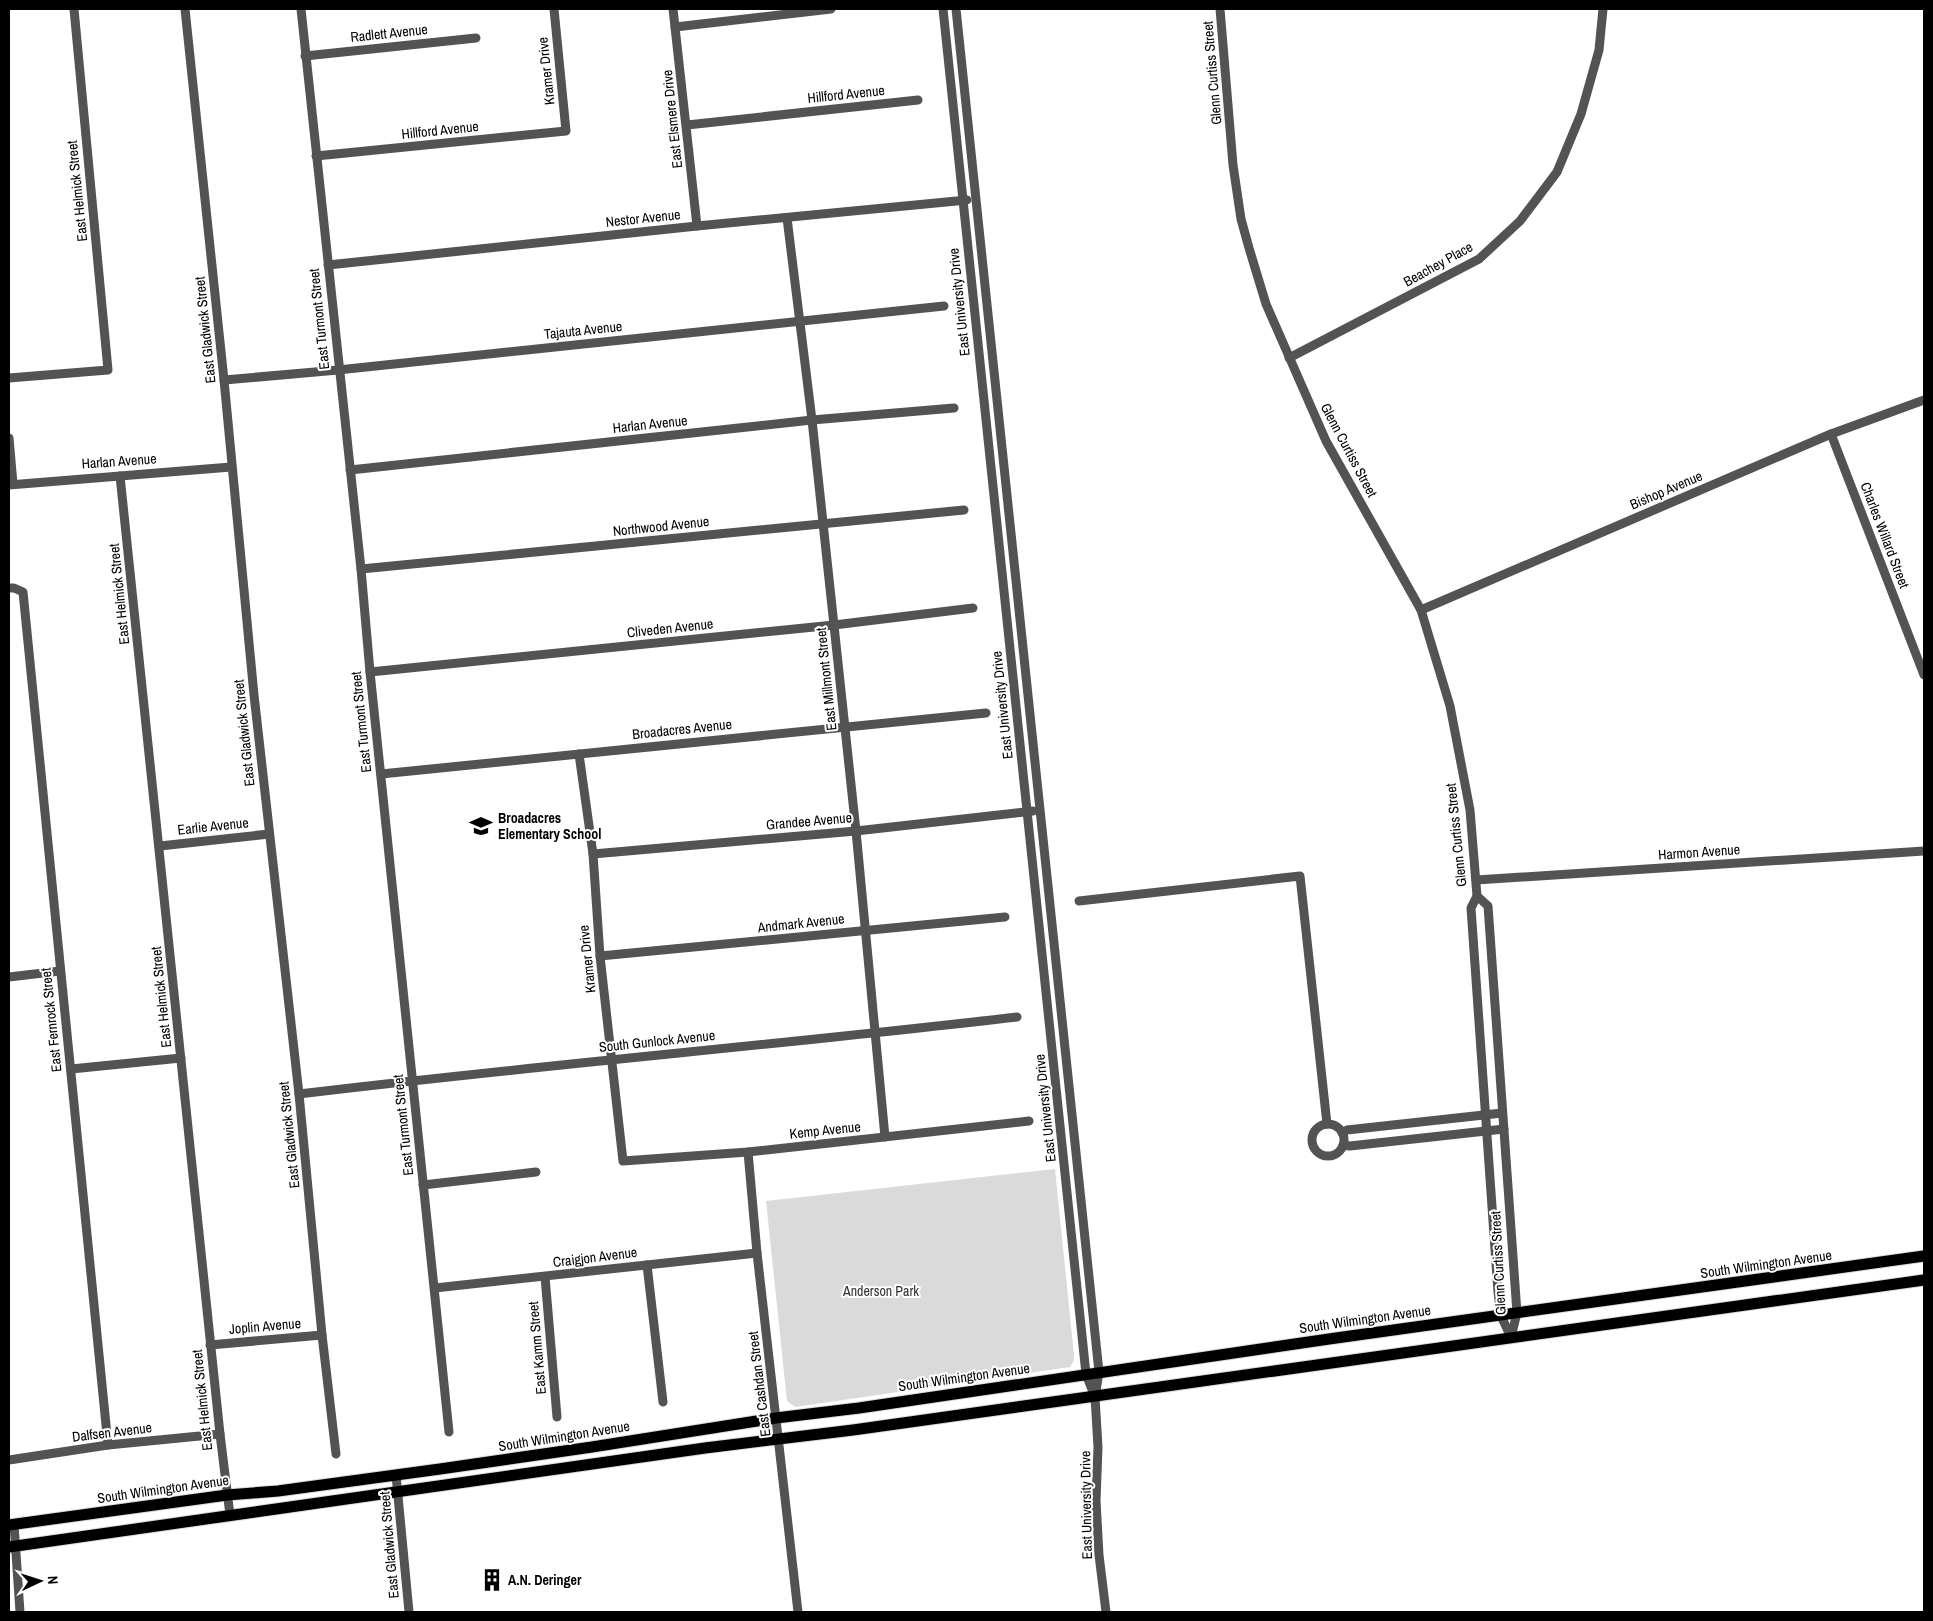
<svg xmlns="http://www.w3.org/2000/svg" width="1933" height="1621" font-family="'Archivo Narrow',sans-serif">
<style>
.green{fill:#dadada}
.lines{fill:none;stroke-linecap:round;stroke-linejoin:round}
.major-casing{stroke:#dbdbdb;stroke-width:13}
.minor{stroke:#535353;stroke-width:9}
.major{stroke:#000;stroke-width:11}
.labels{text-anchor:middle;stroke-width:4;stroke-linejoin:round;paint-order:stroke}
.street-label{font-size:14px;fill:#000;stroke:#fff}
.poi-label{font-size:14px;font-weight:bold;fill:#000;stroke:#fff;text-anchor:start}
.park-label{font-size:14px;fill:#313131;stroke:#fff}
</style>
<rect width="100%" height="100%" fill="#fff"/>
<path class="green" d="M1055,1169L1074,1355V1360L1070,1367L795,1407L787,1401L766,1201Z"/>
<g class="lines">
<defs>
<g id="major">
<path d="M9,1525L227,1495L278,1491L440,1469L592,1447L776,1418L859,1408L1329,1339L1924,1256"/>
<path d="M9,1547L705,1448L853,1430L1924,1280"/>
</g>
</defs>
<use href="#major" class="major-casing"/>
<g class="minor">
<path d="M185,9L224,380L254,695L299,1094L322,1335L336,1454"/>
<path d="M301,9L361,569L370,672L449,1432"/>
<path d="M673,9L697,226"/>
<path d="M943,9L1086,1374L1095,1397"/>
<path d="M956,9L1099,1372L1095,1397L1098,1447L1096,1501L1099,1555L1106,1612"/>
<path d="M1220,9L1233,165L1241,219L1249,248L1266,304L1326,441L1421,610L1450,706L1470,810L1477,896L1471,908L1498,1292L1501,1316L1511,1337"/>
<path d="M675,27L831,9"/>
<path d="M305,56L476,38"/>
<path d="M687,125L918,100"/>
<path d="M316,156L566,131L554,9"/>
<path d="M787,218L812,420L856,831L885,1137"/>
<path d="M328,265L697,226L967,200"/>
<path d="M1289,358L1479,259L1520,221L1557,172L1581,114L1599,50L1603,9"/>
<path d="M9,378L108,370L74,9"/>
<path d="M224,380L338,370L944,306"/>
<path d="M1831,434L1924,675"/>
<path d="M9,438L13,484"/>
<path d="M350,470L812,420L954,408"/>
<path d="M120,476L220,1434L230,1515"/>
<path d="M9,485L231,467"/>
<path d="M361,569L964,510"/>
<path d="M9,588H14L23,592L108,1445"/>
<path d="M1421,610L1831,434L1924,400"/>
<path d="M370,672L834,625L973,608"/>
<path d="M579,754L593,854L600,956L623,1161L748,1152L1029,1121"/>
<path d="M381,774L986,713"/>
<path d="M160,846L269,834"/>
<path d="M593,854L856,831L1033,811"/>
<path d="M1476,880L1924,851"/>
<path d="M1477,896L1488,906L1517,1313L1511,1337"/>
<path d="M1079,901L1300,876L1327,1124"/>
<path d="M600,956L1005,917"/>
<path d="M9,977L60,971"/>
<path d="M71,1069L181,1058"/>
<path d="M299,1094C538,1065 778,1045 1017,1017"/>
<circle cx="1328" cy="1140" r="16"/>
<path d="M1342,1133L1347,1130L1502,1113"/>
<path d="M1343,1145L1350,1146L1504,1129"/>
<path d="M748,1152L757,1253L798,1612"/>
<path d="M423,1185L536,1172"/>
<path d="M647,1265L663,1402"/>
<path d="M545,1277L557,1417"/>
<path d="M435,1288L757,1253"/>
<path d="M210,1345L322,1335"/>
<path d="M9,1460L108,1445L220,1434"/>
<path d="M396,1475L409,1612"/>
<path d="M14,1524L20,1612"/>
</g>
<use href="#major" class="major"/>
</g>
<defs>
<symbol id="school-bare" viewBox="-9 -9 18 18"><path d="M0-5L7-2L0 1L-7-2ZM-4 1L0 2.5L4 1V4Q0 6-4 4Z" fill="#000" stroke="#fff" stroke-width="2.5" paint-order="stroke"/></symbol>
<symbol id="building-bare" viewBox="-9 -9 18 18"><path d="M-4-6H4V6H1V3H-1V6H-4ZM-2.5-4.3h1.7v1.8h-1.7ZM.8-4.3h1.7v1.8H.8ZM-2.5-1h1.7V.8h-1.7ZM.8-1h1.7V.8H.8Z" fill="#000" stroke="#fff" stroke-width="2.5" paint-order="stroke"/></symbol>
</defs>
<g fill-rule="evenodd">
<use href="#school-bare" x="465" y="810" width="32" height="32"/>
<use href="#building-bare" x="476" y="1564" width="32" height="32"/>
</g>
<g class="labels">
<g class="street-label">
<text transform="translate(389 33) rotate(-6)" y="5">Radlett Avenue</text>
<text transform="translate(546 71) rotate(-96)" y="5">Kramer Drive</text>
<text transform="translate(1212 73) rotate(-95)" y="5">Glenn Curtiss Street</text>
<text transform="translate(846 94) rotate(-6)" y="5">Hillford Avenue</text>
<text transform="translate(672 119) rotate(-96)" y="5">East Elsmere Drive</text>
<text transform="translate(440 130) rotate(-6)" y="5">Hillford Avenue</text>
<text transform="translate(77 191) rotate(-96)" y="5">East Helmick Street</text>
<text transform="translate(643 218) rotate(-6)" y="5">Nestor Avenue</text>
<text transform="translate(1438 264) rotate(-29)" y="5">Beachey Place</text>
<text transform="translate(959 302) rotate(-96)" y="5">East University Drive</text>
<text transform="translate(319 319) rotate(-96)" y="5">East Turmont Street</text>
<text transform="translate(205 330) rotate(-96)" y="5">East Gladwick Street</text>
<text transform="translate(583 330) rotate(-6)" y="5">Tajauta Avenue</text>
<text transform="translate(650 424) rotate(-6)" y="5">Harlan Avenue</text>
<text transform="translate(1349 450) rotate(62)" y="5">Glenn Curtiss Street</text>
<text transform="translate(119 461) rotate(-4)" y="5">Harlan Avenue</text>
<text transform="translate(1666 490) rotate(-23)" y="5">Bishop Avenue</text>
<text transform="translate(661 526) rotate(-6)" y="5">Northwood Avenue</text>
<text transform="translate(1885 535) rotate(69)" y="5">Charles Willard Street</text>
<text transform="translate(119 594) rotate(-96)" y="5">East Helmick Street</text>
<text transform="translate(670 628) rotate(-6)" y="5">Cliveden Avenue</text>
<text transform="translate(826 679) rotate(-96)" y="5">East Millmont Street</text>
<text transform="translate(1002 705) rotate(-96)" y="5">East University Drive</text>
<text transform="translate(361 722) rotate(-96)" y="5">East Turmont Street</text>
<text transform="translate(682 729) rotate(-6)" y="5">Broadacres Avenue</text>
<text transform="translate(244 733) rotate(-96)" y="5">East Gladwick Street</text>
<text transform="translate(809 821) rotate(-5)" y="5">Grandee Avenue</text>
<text transform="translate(213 826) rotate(-6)" y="5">Earlie Avenue</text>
<text transform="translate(1456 835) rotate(-96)" y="5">Glenn Curtiss Street</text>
<text transform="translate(1699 852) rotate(-4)" y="5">Harmon Avenue</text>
<text transform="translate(801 923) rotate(-6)" y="5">Andmark Avenue</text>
<text transform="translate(587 959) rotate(-96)" y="5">Kramer Drive</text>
<text transform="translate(161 997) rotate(-96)" y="5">East Helmick Street</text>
<text transform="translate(51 1020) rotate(-96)" y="5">East Fernrock Street</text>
<text transform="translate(657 1041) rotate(-6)" y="5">South Gunlock Avenue</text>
<text transform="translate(1045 1108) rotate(-96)" y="5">East University Drive</text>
<text transform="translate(403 1125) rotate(-96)" y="5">East Turmont Street</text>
<text transform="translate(825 1130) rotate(-6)" y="5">Kemp Avenue</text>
<text transform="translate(289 1135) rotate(-96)" y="5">East Gladwick Street</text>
<text transform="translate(595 1257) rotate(-7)" y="5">Craigjon Avenue</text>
<text transform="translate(1498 1263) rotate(-93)" y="5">Glenn Curtiss Street</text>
<text transform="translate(1766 1264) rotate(-8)" y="5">South Wilmington Avenue</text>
<text transform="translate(1365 1319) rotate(-8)" y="5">South Wilmington Avenue</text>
<text transform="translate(265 1326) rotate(-5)" y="5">Joplin Avenue</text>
<text transform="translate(537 1348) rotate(-95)" y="5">East Kamm Street</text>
<text transform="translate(964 1377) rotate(-8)" y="5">South Wilmington Avenue</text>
<text transform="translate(759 1384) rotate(-97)" y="5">East Cashdan Street</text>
<text transform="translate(202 1400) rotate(-96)" y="5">East Helmick Street</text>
<text transform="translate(112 1432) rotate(-7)" y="5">Dalfsen Avenue</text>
<text transform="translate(564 1436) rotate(-9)" y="5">South Wilmington Avenue</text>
<text transform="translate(163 1489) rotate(-8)" y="5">South Wilmington Avenue</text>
<text transform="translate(1086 1505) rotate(-91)" y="5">East University Drive</text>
<text transform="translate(389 1545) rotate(-95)" y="5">East Gladwick Street</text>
</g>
<g class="poi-label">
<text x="498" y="823">Broadacres<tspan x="498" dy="16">Elementary School</tspan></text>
<text x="508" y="1585">A.N. Deringer</text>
</g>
<g class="park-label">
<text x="881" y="1296">Anderson Park</text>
</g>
</g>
<rect width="1933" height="1621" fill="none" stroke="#000000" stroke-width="20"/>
<g transform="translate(40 1581) rotate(86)" stroke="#ffffff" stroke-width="4" paint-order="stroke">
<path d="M0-4L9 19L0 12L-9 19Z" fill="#000000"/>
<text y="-8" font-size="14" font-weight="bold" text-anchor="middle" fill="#000000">N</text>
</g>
</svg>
